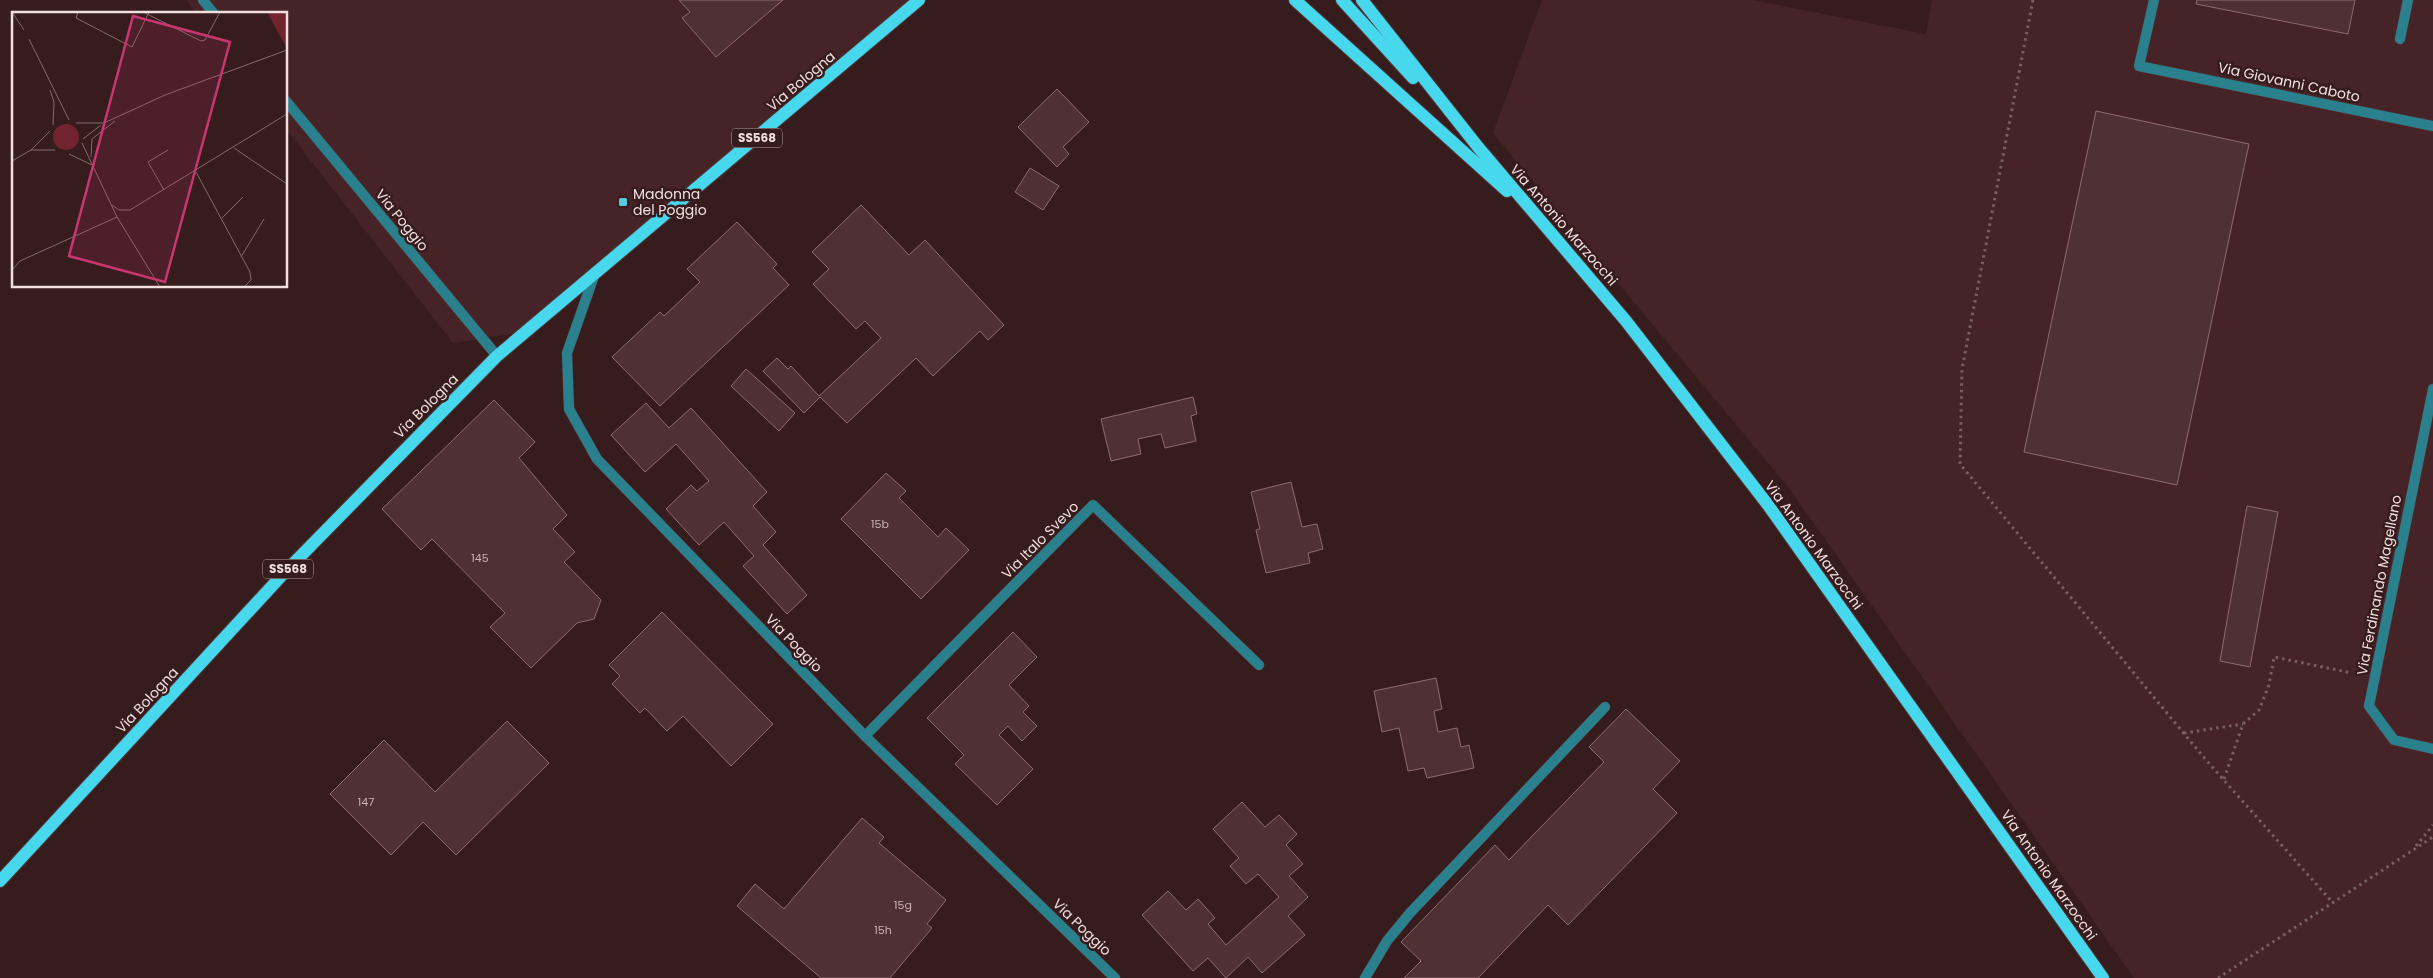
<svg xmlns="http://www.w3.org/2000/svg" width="2433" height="978" font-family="Poppins,sans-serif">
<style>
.built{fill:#452327}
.building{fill:#4f3134;stroke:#8d6c6e}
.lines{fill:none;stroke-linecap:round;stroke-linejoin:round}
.lane-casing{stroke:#513739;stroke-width:11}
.street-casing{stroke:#513739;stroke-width:11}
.primary-casing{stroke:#513739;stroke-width:14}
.path{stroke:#786062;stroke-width:3;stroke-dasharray:2.5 4;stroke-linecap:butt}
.lane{stroke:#2b808d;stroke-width:10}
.street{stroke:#2b808d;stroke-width:10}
.primary{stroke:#47d8ed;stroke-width:12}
.poi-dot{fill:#54cadc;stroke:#371c1e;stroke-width:2}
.labels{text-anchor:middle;stroke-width:5;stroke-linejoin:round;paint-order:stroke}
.number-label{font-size:11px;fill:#c9b3b4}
.shield{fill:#371c1e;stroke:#baa4a5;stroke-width:1}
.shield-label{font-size:12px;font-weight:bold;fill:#f2dedf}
.street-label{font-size:14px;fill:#f2dedf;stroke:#371c1e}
.poi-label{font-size:14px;fill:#f2dedf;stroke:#371c1e;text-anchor:start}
.inset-road{fill:none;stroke:#826a6b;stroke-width:1}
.view{fill:#c9366f;fill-opacity:0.15;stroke:#c9366f;stroke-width:2.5}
.inset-edge{fill:none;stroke:#f2dedf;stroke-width:2.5}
</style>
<rect width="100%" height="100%" fill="#371c1e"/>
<g class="built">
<path d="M186,0H916L538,330L453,343L286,129V14H197Z"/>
<path d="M1542,0H1752L1926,34L1932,0H2433V978H2134L1789,488L1493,133Z"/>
</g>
<g class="building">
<path d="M679,0H783L716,57L682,18L690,12Z"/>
<path d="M2197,0H2355L2348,34L2196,4Z"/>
<path d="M1057,89L1089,122L1063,147L1069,154L1057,167L1018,127Z"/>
<path d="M2096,111L2249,144L2177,485L2024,452Z"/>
<path d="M1030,168L1059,186L1043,210L1015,192Z"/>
<path d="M861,205L909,255L925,240L1004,325L988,340L980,331L933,376L916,358L847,423L820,397L804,413L763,371L777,358L788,369L791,366L819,396L881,338L865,321L856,329L813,284L829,269L812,252Z"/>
<path d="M737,222L777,264L773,268L789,285L660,406L612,357L660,312L664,316L700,282L687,269Z"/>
<path d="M746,369L795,413L779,431L731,386Z"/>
<path d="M1193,397L1197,414L1191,416L1196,441L1165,448L1161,434L1138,439L1141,454L1111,461L1101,419Z"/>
<path d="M494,400L535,442L519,458L567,515L553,529L575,552L564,562L601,600L594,619L577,623L531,668L490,627L505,613L432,539L421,550L382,509Z"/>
<path d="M646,403L669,428L691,408L767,492L753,506L776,532L763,545L807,595L787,614L743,566L754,556L724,522L699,545L666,509L691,485L697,491L709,481L676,444L645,472L611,435Z"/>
<path d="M886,473L906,491L899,498L938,537L946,528L969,550L921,599L841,519Z"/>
<path d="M1291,482L1302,527L1317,524L1323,549L1308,553L1310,563L1266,573L1256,530L1260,529L1251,492Z"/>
<path d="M2247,506L2278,512L2250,667L2220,661Z"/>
<path d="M662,612L773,724L731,766L683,716L667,731L645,708L640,713L612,684L620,676L609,665Z"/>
<path d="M1013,632L1037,657L1009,685L1029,706L1023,712L1037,726L1022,741L1008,726L999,735L1033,769L997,805L955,764L964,755L927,718Z"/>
<path d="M1436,678L1442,709L1434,711L1438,732L1457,728L1461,747L1469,745L1474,768L1427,778L1424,768L1408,771L1399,728L1382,732L1374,691Z"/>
<path d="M1626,709L1680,761L1653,789L1677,813L1568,925L1548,905L1478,978H1404L1421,961L1401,942L1495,845L1509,860L1604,762L1589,747Z"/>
<path d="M507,721L549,763L456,855L423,822L391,855L330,794L384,740L435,792Z"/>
<path d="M1242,802L1265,827L1279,815L1297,834L1286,845L1303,864L1289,876L1308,897L1288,916L1305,935L1262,973L1248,957L1226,978L1208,958L1193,971L1142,915L1168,891L1186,910L1198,899L1215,918L1208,924L1226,945L1279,897L1258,874L1246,884L1230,866L1239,858L1213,829Z"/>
<path d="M862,818L884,837L879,843L946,900L927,924L932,928L890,978H821L737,906L755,884L784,909Z"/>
</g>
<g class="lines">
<defs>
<g id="lane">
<path d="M2400,39L2408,0"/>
<path d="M1365,978L1387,941L1410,913L1605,707"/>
</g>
<g id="street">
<path d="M203,0L214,14"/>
<path d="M2154,0L2139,66L2433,126"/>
<path d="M286,101L497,356"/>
<path d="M594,276L567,353L569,409L597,459L865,736L1115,978"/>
<path d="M2433,389L2369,706L2394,740L2433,749"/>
<path d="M865,736L1093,505L1259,665"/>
</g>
<g id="primary">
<path d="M1295,0L1507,191"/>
<path d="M1342,0L1413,78"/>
<path d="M1362,0L1478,147L1626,321L1768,505L2103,978"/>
<path d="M0,881L285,572L497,356L919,0"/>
</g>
</defs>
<use href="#lane" class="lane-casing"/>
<use href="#street" class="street-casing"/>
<use href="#primary" class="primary-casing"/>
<g class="path">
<path d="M2033,0L1962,369L1960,464L2206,760L2333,903"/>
<path d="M2184,733L2243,724"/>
<path d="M2224,779L2243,724L2259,710L2269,685L2274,657L2352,673"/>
<path d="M2416,846L2433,825"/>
<path d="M2218,978L2433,837"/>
</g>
<use href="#lane" class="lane"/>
<use href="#street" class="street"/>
<use href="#primary" class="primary"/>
</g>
<rect class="poi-dot" x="618" y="197" width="10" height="10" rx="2.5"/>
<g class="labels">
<g class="number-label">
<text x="880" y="528">15b</text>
<text x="480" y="562">145</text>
<text x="366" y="806">147</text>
<text x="903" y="909">15g</text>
<text x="883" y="934">15h</text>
</g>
<g class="shield">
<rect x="732" y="128.5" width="50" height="19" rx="4"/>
<rect x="263" y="559.5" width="50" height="19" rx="4"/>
</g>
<g class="shield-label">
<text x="757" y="142">SS568</text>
<text x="288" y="573">SS568</text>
</g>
<g class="street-label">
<text transform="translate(801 81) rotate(-40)" y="5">Via Bologna</text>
<text transform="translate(2289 82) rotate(12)" y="5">Via Giovanni Caboto</text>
<text transform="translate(402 220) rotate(51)" y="5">Via Poggio</text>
<text transform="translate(1564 225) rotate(49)" y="5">Via Antonio Marzocchi</text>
<text transform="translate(426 406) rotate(-45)" y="5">Via Bologna</text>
<text transform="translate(1040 540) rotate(-45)" y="5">Via Italo Svevo</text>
<text transform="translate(1814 545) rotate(54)" y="5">Via Antonio Marzocchi</text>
<text transform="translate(2379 585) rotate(-79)" y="5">Via Ferdinando Magellano</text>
<text transform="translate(794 643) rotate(46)" y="5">Via Poggio</text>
<text transform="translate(147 700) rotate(-47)" y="5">Via Bologna</text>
<text transform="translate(2049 875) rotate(55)" y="5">Via Antonio Marzocchi</text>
<text transform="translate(1082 927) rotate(44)" y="5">Via Poggio</text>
</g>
<g class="poi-label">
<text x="633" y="199">Madonna<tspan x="633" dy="16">del Poggio</tspan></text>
</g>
</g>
<g transform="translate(12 12)">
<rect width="275" height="275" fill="#371c1e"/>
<path d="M255,0H275V33H273ZM41 125a13 13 0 1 1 26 0a13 13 0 1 1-26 0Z" fill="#712330"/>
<path class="inset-road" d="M0,0L12,18M66,0L64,6L120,35L137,0M131,0L189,29L193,28L208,0M17,27L57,108M38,78L42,90L41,113M64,111H92L153,83L275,38M71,127L89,113M70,131L105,205L148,275M222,136L275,172M19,138H43M57,142L80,153M79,145L80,127L103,109M0,149L19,138L38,119M184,160L238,260L239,268L232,275M152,178L136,150L156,138M100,193L107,198H118L275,102M210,206L231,185M229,245L252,207M0,258L8,249L105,205"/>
<path class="view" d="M121,4L218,30L153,270L57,244Z"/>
<rect width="275" height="275" class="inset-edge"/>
</g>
</svg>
